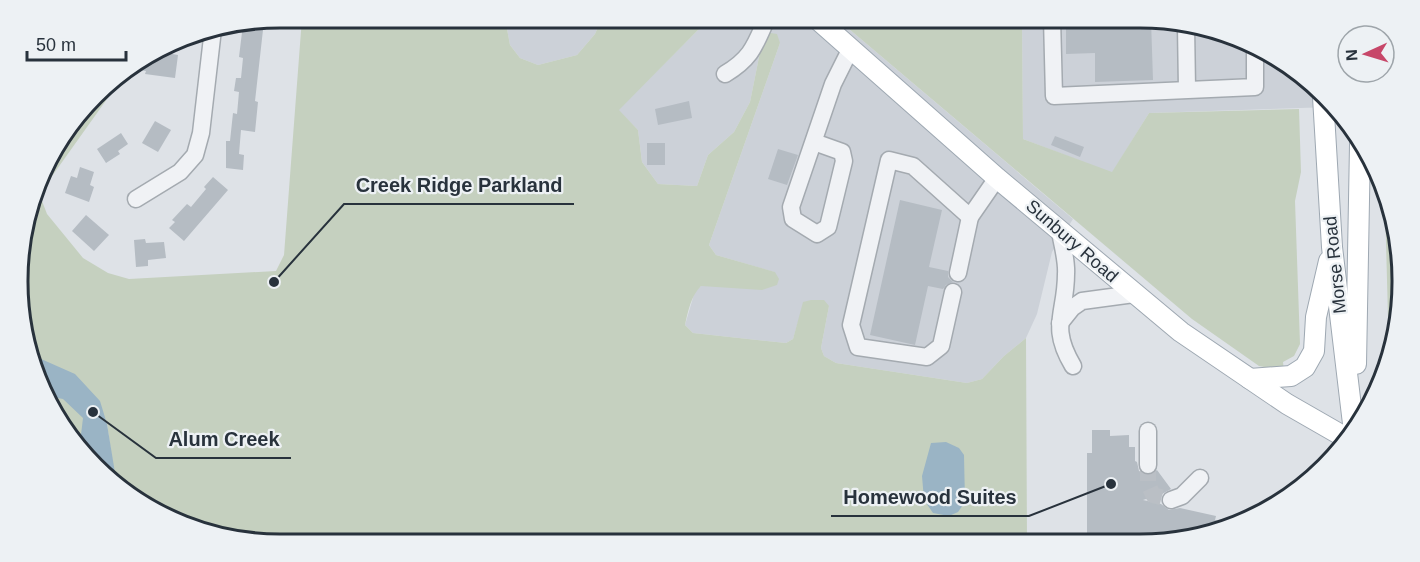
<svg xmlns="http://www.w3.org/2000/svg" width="1420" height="562" font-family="Arial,sans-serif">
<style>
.built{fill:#ccd1d8}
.green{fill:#c5d0bf}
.water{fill:#9ab4c5}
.building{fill:#b5bcc3}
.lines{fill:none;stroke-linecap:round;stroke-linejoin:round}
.minor-tunnel{stroke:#babfc5;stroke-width:16;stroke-dasharray:16 8;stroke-linecap:butt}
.minor-casing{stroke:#a4aab0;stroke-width:19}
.major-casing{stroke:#9ea8b2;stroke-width:22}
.minor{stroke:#f0f2f5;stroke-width:16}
.major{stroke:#fff;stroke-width:20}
.labels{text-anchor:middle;stroke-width:4.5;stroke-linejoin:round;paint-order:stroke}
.street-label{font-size:18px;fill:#28323c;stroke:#edf1f4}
.rim{fill:none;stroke:#28323c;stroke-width:3}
.leader{fill:none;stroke:#28323c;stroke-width:2}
.callout-dot{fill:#28323c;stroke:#edf1f4;stroke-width:2}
.callout-label{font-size:20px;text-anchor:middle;font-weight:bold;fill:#28323c;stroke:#edf1f4;stroke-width:4.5;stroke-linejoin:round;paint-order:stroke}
</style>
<rect width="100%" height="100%" fill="#dee2e7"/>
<g class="built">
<path d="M505,18H602L595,34L577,55L538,65L520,58L510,45Z"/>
<path d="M749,18H836L1073,219L1052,252L1037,314L1026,338L1004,356L982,379L967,383L836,363L824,356L821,348L829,306L804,302L793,339L786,343L693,333L685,325L695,291L701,286L774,272L716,255L709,245L780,43L764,32L750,102L734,132L708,155L697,186L658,184L642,162L638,130L618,110L698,30L710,25L738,30Z"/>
<path d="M1022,18H1139L1223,32L1312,83L1331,107L1149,113L1112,173L1023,139Z"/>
</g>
<g class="green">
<path d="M302,18H505L510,45L520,58L538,65L577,55L595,34L602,18H749L738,30L710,25L698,30L619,110L638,130L642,162L658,184L697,186L708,155L734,132L750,102L764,32L777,34L780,43L709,245L716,255L775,272L779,279L777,285L762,290L701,286C691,296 688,311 685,325L693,333L786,343L793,339L803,302L811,300H824L829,306L821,348L824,356L836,363L967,383L982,379L1004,356L1026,338L1027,542L281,544L197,530L121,489L115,480L107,424L37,356L32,355L23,332L20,246L53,150L108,83L112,84V92L45,186L42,201L47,214L83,258L108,273L129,279L276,271L284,255Z"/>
<path d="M836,18H1022L1023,139L1112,172L1149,113L1299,109L1301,172L1295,201L1300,344L1294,356L1283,362L1284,371L1259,366L1192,319Z"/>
<path d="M1385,203L1401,263L1389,356Z"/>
<path d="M39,376L93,412L104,471L53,413Z"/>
</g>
<g class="water">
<path d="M32,355L75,374L100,401L107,424L117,485L80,443L83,418L63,399L47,396Z"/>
<path d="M946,442L959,448L964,455L965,502L958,512L949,516L933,513L924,500L922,476L931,443Z"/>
</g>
<g class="building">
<path d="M1066,18H1139L1151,20L1153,80L1095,82V53L1066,54Z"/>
<path d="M264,21L255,101L258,102L255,132L241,130L239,154L244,155L243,170L226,168V141H230L233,113L237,114L239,92L234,91L236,78H241L243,58L239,57L243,24Z"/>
<path d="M161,52L178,55L175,78L145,74L146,71L132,69Z"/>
<path d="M689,101L692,118L658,125L655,109Z"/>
<path d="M155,121L171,130L158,152L142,143Z"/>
<path d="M121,133L128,144L118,151L120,154L106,163L97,149Z"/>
<path d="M1055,136L1084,147L1080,157L1051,145Z"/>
<rect x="647" y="143" width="18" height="22"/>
<path d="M778,149L798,155L787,185L768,179Z"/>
<path d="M80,167L94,172L90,185L94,187L89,202L65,193L71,176L77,178Z"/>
<path d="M213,177L228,190L184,241L169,228L175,222L172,220L187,204L191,207L206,189L204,187Z"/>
<path d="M900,200L942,210L929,267L948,271V277L953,282L946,285L943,289L928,286L915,345L870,335Z"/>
<path d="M86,215L109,235L94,251L72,231Z"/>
<path d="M145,239L146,243L164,242L166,258L148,260V266L136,267L134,240Z"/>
<path d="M1092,430H1110V436L1129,435V447H1135V461L1137,462L1139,471L1149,475L1157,470L1171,489L1162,494L1143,500L1161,504L1169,510L1180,508L1216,516L1215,520L1236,525L1174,542H1087V453H1092Z"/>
</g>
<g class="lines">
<path class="minor-tunnel" d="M1148,465V484L1153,495L1171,500"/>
<defs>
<g id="minor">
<path d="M1052,18L1054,96L1255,87V50"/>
<path d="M1186,26L1187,89"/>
<path d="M725,74C752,58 755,45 767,18"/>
<path d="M814,142L842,152L844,161L828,227L817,234L793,219L791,207L833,84L851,48"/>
<path d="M136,199L180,172L195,155L201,133L213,29"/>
<path d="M1060,231C1062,245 1067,260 1066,274C1066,314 1049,326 1073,366"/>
<path d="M958,273L970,217"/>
<path d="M953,292L941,346L927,357L858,347L851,325L889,160L913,166L970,217L997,178"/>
<path d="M1060,323L1072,308L1082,301L1134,294"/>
<path d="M1148,431V465"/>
<path d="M1171,500L1182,496L1200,478"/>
</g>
<g id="major">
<path d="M816,18L997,178L1181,332L1287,404L1348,439"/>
<path d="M1323,97L1332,247L1354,432"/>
<path d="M1356,364L1360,145"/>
<path d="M1250,379L1291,376L1305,367L1314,351L1316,317L1329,261"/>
</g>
</defs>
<use href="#minor" class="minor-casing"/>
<use href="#major" class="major-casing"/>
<use href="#minor" class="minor"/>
<use href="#major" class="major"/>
</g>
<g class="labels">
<g class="street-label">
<text transform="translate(1072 241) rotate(41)" y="6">Sunbury Road</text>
<text transform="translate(1335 265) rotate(-96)" y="6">Morse Road</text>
</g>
</g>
<path d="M0 0H1420V562H0ZM280 28H1140A252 252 0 0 1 1392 280V282A252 252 0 0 1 1140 534H280A252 252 0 0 1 28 282V280A252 252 0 0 1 280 28Z" fill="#edf1f4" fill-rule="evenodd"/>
<path class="rim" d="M280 28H1140A252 252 0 0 1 1392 280V282A252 252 0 0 1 1140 534H280A252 252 0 0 1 28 282V280A252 252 0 0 1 280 28Z"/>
<path class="leader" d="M274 282L344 204H574M93 412L156 458H291M1111 484L1029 516H831"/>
<g class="callout-dot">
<circle cx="274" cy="282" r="6"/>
<circle cx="93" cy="412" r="6"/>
<circle cx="1111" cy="484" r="6"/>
</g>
<g class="callout-label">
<text x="459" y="192">Creek Ridge Parkland</text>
<text x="224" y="446">Alum Creek</text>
<text x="930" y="504">Homewood Suites</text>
</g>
<g transform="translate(1366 54) rotate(266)"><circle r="28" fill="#edf1f4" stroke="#9ea5aa" stroke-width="1.5"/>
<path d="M0-4.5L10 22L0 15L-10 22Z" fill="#c74769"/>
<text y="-9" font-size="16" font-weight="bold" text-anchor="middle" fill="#28323c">N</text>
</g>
<path d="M27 51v9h99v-9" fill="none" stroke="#28323c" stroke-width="3"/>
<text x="36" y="51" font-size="18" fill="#28323c" stroke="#edf1f4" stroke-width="4.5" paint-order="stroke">50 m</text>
</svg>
